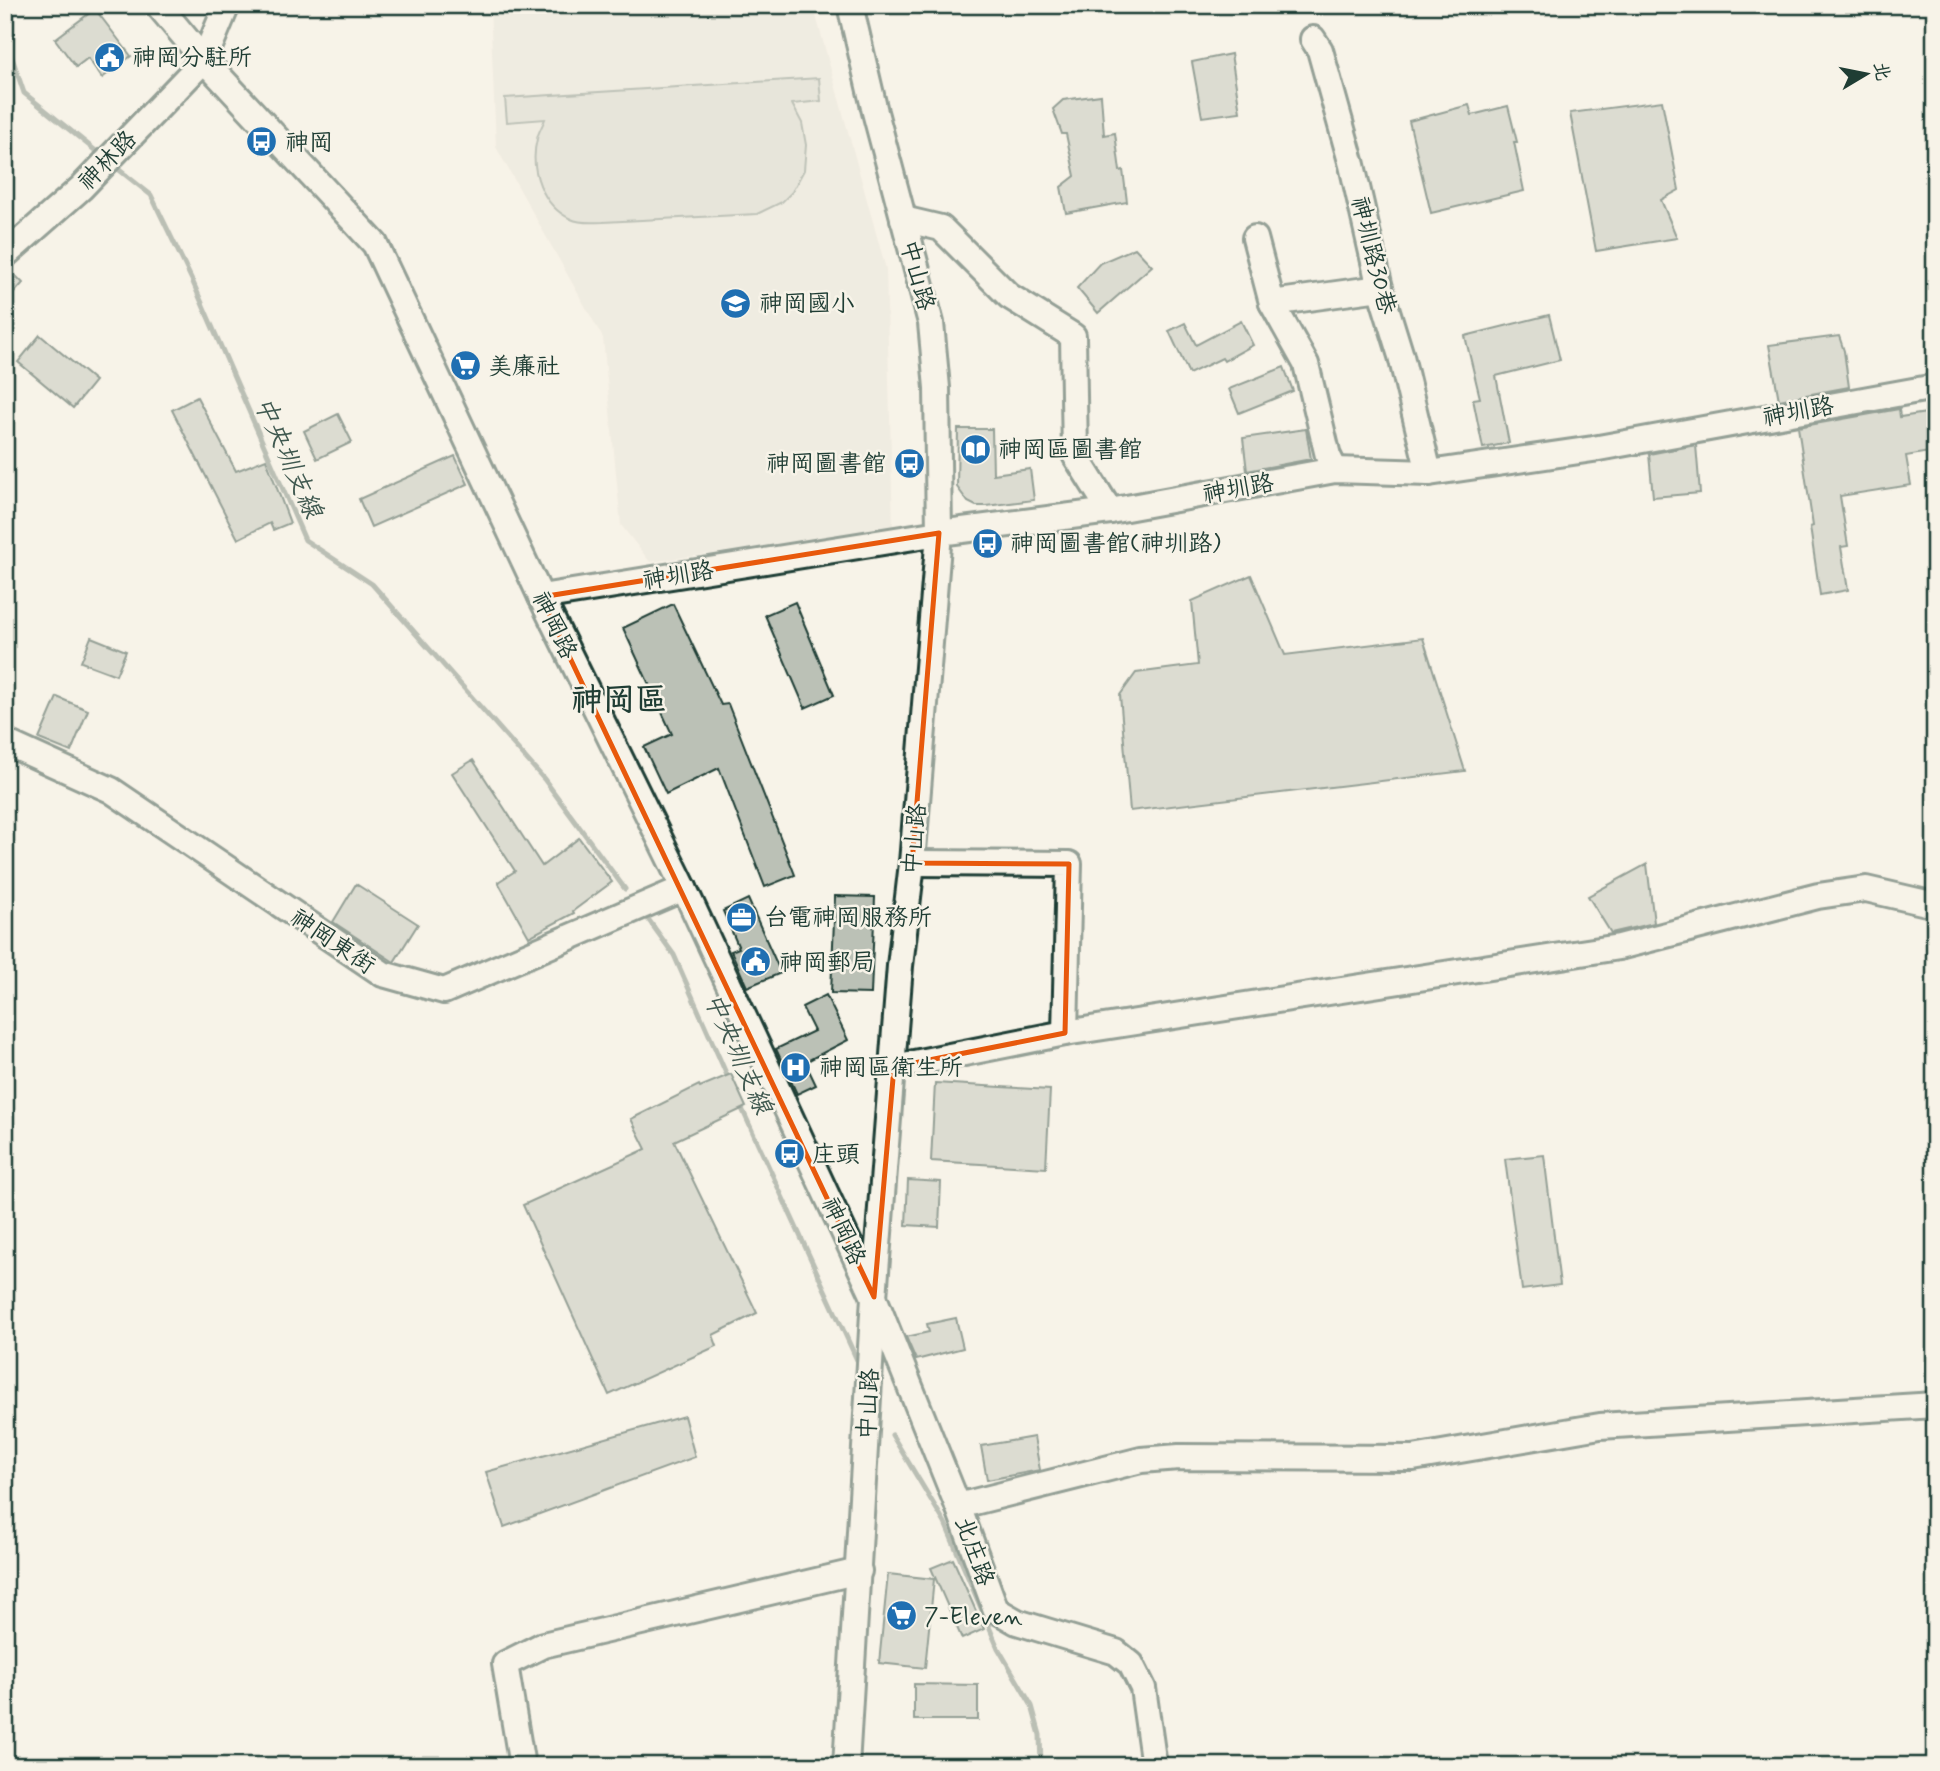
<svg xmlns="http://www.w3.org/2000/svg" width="1940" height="1771" font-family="Mynerve,'LXGW WenKai TC',sans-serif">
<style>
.built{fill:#e5e4d9}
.green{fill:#d3d5ca;stroke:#79897f;stroke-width:2}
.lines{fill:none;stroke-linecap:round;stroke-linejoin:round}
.stream{stroke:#6f8077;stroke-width:5}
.building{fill:#bbc1b6;stroke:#1f3d34;stroke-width:2}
.minor-casing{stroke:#1f3d34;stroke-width:30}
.minor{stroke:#f7f3e8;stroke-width:24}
.marked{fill:none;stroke:#e8590c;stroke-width:5;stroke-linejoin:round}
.labels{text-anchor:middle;stroke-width:5;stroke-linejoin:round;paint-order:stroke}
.poi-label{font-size:24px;fill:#1f3d34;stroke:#f7f3e8;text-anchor:start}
.street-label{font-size:24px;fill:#1f3d34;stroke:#f7f3e8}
.water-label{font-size:26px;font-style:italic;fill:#405950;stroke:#f7f3e8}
.district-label{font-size:32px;font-weight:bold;fill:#1f3d34;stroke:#f7f3e8}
</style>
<rect width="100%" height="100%" fill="#f7f3e8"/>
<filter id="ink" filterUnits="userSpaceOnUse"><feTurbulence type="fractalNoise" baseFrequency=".0143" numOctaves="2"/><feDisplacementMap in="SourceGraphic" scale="14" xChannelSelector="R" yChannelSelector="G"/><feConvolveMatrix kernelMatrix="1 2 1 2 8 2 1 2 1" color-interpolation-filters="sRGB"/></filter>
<g filter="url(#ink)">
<path class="built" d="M490,5H813L886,269L893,529L650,562L621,525L603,338L496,147Z"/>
<path class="green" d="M819,78L821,101L792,104L802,123L806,145L804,170L792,192L782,202L757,214L603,222C593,222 581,224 571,219C542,206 529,169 537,139C538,132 543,125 545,119L507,122L505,98Z"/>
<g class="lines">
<g class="stream">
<path d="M5,37L24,93L102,156"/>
<path d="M113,165L151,195L192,280L305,540L372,584L544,779L625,889"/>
<path d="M648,919L674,955L729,1080"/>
<path d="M739,1102L857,1360"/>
<path d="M892,1435L945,1523L998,1648L1032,1706L1040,1735L1041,1766"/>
</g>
</g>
<g class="building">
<path d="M95,9L131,56L102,78L88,58L76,67L55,39Z"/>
<path d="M1231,54L1240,112L1202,117L1192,62Z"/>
<path d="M1101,95L1104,135L1115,133L1120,171L1123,170L1127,202L1066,213L1061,187L1075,176L1066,134H1062L1053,109L1063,100Z"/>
<path d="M1662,101L1679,190L1661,200L1677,238L1596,251L1570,113Z"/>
<path d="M1469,105L1472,115L1508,106L1517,142H1514L1524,191L1431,213L1409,121Z"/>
<path d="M1135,248L1152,266L1098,313L1077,288L1100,263Z"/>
<path d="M9,269L23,283L5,303V270Z"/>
<path d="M1549,315L1560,360L1496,376L1509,443L1483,448L1473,399L1480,398L1465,336Z"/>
<path d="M1241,321L1253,345L1224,361L1222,358L1189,374L1169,331L1185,323L1196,345Z"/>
<path d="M40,335L95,381L73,408L18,362Z"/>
<path d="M1839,336L1844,351L1849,387L1779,400L1769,345Z"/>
<path d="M1284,367L1293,391L1239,413L1229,389Z"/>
<path d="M197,397L236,471L266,459L290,523L273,530L270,523L238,539L172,410Z"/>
<path d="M1899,409L1900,417L1933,412L1935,451L1906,456L1911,485L1840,496L1848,546L1841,547L1848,590L1820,595L1810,527L1813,526L1798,427Z"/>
<path d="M338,414L352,442L317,459L304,431Z"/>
<path d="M958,429H992L993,474L1030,469L1034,500L986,506H976L968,502L957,487Z"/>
<path d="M1306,429L1311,459L1247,471L1243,438Z"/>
<path d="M1696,445L1700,493L1653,497L1649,454Z"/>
<path d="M455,456L468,484L371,527L359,499Z"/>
<path d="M1251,575L1285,655L1423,638L1465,771L1130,811L1120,695L1136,673L1198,665L1192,601Z"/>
<path d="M795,602L834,695L805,708L765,615Z"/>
<path d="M673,604L721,705L728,704L795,875L765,887L719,768L666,794L644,747L672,734L623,628Z"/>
<path d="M91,637L126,651L116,675L81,662Z"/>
<path d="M57,697L88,710L71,752L39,739Z"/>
<path d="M473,760L542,866L579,838L612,882L573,911L574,913L529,937L498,882L515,871L452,773Z"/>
<path d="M1647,864L1654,923L1611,933L1588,896Z"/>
<path d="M356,884L418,924L394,962L333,922Z"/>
<path d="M835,896L875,897L871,994L831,993Z"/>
<path d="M748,899L781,973L747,987L731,951L739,948L723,911Z"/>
<path d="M826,995L848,1040L805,1062L816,1085L797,1094L776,1049L814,1031L802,1007Z"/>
<path d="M731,1074L746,1107L674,1141L757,1313L713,1335L717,1346L609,1395L523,1205L646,1149L631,1119L699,1085L700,1087Z"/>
<path d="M935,1083L1050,1090L1046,1168L931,1161Z"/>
<path d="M1544,1155L1560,1285L1522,1290L1505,1159Z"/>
<path d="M908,1180L941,1182L939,1227L906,1225Z"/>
<path d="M956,1318L963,1348L916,1360L906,1337L929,1332L927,1324Z"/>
<path d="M684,1416L695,1457L504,1527L486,1472Z"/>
<path d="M1034,1437L1040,1470L987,1480L981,1446Z"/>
<path d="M953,1559L984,1629L962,1639L931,1568Z"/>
<path d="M888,1574L934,1579L925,1668L879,1663Z"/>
<path d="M914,1684L978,1685V1720H914Z"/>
</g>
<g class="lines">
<defs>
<g id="minor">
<path d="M158,5L204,60L375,244L541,597L684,888L874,1297L958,1506L996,1610L1017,1622L1116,1652L1131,1664L1143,1688L1154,1766"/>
<path d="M1313,39L1320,50L1352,165L1380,288L1401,356L1429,473"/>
<path d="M903,219L941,228L1009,296L1073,336L1075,455L1110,511"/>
<path d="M1255,238L1272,303L1380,288"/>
<path d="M5,255L81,188L204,60L227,5"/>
<path d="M1272,303L1306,364L1328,456L1335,470"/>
<path d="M541,597L939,533L1110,511L1335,470L1429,473L1593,449L1935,387"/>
<path d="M5,742L111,790L383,974L444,991L684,888"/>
<path d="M912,863L1069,864L1065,1033"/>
<path d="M894,1067L1065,1033L1619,947L1818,896L1866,889L1935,905"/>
<path d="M958,1506L1141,1460L1179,1457L1413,1458L1600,1426L1935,1405"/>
<path d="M522,1766L505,1664L543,1645L859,1571"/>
<path d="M846,1766L874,1297L900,966L912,863L939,533L937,388L931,323L875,112L850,5"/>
</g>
</defs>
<use href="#minor" class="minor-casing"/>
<use href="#minor" class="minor"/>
</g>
</g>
<path d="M0 0H1940V1771H0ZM939,533L912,863L1069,864L1065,1033L894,1067L874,1297L541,597Z" fill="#f7f3e8" fill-opacity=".55" fill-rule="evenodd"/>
<path class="marked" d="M939,533L912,863L1069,864L1065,1033L894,1067L874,1297L541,597Z"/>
<defs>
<symbol id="civic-disc" viewBox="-11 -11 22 22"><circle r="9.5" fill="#1f6fb2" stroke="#f7f3e8"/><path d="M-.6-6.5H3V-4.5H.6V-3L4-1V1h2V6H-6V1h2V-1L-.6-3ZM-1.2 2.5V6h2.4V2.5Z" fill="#fff"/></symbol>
<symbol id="bus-disc" viewBox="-11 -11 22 22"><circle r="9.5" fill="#1f6fb2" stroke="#f7f3e8"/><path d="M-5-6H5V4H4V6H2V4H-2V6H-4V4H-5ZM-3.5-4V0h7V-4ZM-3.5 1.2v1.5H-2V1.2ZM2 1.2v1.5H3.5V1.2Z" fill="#fff"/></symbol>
<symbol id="school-disc" viewBox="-11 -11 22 22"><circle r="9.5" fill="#1f6fb2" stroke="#f7f3e8"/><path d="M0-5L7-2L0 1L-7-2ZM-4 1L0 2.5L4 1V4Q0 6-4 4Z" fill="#fff"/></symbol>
<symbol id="supermarket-disc" viewBox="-11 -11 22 22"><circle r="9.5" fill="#1f6fb2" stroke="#f7f3e8"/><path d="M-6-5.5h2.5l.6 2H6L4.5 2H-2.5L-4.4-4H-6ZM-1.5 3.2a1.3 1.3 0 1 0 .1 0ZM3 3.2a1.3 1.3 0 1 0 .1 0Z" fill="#fff"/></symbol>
<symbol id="library-disc" viewBox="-11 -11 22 22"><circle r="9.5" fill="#1f6fb2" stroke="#f7f3e8"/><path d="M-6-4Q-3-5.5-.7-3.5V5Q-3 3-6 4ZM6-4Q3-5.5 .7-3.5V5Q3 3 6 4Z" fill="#fff"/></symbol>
<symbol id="office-disc" viewBox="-11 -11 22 22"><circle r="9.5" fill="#1f6fb2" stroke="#f7f3e8"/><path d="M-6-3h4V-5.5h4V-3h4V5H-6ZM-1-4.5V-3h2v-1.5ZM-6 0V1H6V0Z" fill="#fff"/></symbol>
<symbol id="hospital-disc" viewBox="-11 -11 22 22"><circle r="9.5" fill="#1f6fb2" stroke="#f7f3e8"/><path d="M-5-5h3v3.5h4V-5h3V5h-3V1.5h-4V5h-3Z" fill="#fff"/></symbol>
</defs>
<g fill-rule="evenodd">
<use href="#civic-disc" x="92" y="40" width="35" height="35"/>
<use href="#bus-disc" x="244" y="124" width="35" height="35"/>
<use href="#school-disc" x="718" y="286" width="35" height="35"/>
<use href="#supermarket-disc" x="448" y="348" width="35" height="35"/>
<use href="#library-disc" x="958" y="432" width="35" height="35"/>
<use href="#bus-disc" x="892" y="446" width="35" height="35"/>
<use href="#bus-disc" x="970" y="526" width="35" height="35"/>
<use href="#office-disc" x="724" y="900" width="35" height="35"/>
<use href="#civic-disc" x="738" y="944" width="35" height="35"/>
<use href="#hospital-disc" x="778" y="1050" width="35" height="35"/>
<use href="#bus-disc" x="772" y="1136" width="35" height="35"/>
<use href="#supermarket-disc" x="884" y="1598" width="35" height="35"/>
</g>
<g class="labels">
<g class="poi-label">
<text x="132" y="65">神岡分駐所</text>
<text x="285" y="150">神岡</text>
<text x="759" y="311">神岡國小</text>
<text x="488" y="374">美廉社</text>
<text x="998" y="457">神岡區圖書館</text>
<text x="886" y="471" text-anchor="end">神岡圖書館</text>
<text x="1010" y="551">神岡圖書館(神圳路)</text>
<text x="764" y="925">台電神岡服務所</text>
<text x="779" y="970">神岡郵局</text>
<text x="819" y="1075">神岡區衛生所</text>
<text x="812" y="1162">庄頭</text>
<text x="924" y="1624">7-Eleven</text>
</g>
<g class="street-label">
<text transform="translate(107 160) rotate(-46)" y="8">神林路</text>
<text transform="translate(1374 255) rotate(76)" y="8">神圳路30巷</text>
<text transform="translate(918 275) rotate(75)" y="8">中山路</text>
<text transform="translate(1798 411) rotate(-10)" y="8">神圳路</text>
<text transform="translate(1238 488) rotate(-10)" y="8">神圳路</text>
<text transform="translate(678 575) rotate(-9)" y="8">神圳路</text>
<text transform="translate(555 625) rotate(64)" y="8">神岡路</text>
<text transform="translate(914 839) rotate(-85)" y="8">中山路</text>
<text transform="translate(333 941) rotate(34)" y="8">神岡東街</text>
<text transform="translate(844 1231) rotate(65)" y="8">神岡路</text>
<text transform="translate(868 1404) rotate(-87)" y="8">中山路</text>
<text transform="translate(975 1551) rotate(70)" y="8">北庄路</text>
</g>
<g class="water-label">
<text transform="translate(289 457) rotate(66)" y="9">中央圳支線</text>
<text transform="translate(739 1053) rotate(66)" y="9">中央圳支線</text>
</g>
<g class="district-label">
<text x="619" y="710">神岡區</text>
</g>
</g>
<rect width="1940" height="1771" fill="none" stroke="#f7f3e8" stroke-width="28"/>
<rect x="14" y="14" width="1912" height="1743" fill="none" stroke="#1f3d34" stroke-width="2.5" filter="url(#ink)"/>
<g transform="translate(1866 74) rotate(80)" stroke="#f7f3e8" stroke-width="5" paint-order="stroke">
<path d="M0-5L12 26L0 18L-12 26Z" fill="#1f3d34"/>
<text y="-10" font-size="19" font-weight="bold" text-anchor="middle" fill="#1f3d34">北</text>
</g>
</svg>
